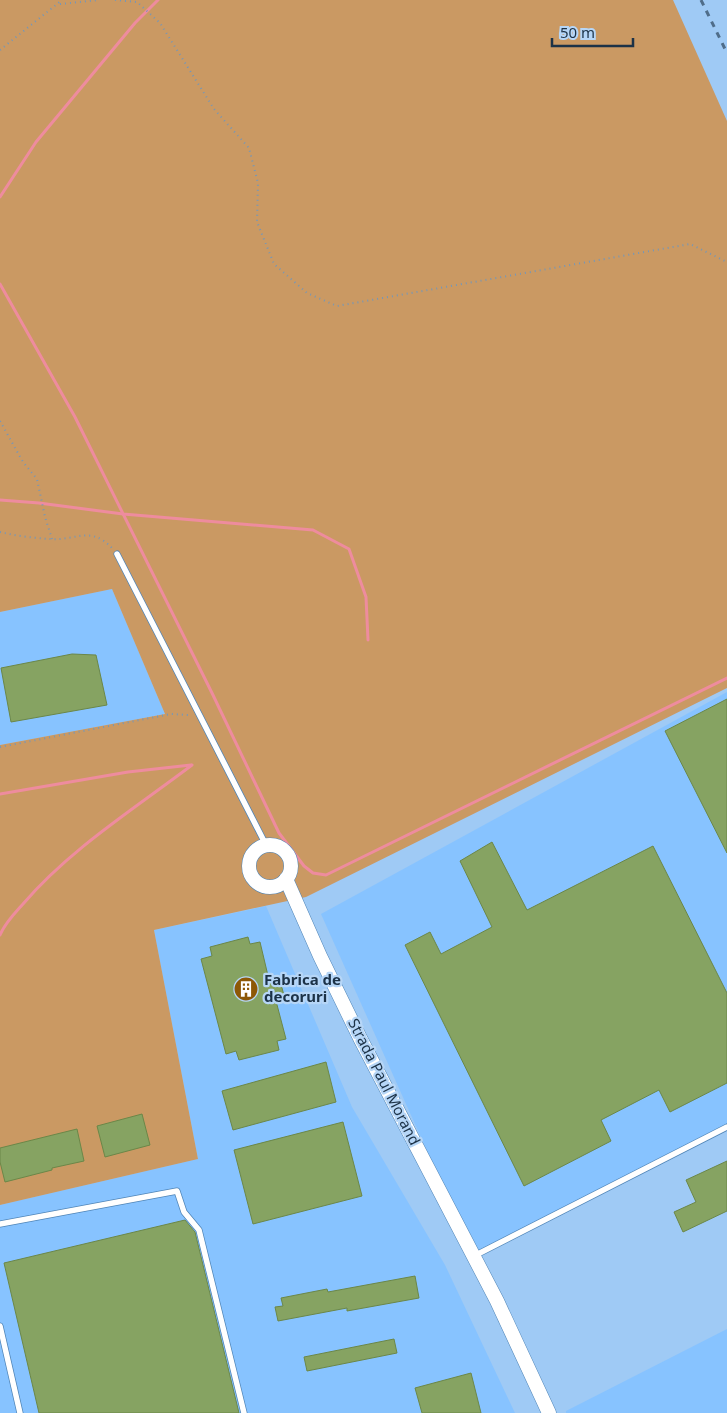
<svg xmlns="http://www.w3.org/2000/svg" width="727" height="1413" font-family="'Noto Sans',sans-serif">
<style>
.built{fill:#87c3ff}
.green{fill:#ca9963}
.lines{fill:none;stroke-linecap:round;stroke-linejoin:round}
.stream{stroke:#ee8c9e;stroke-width:3}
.building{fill:#86a362;stroke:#6b8748}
.service-casing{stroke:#5085b7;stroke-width:7}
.tertiary-casing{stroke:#5085b7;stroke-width:15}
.path{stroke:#7397ba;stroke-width:2;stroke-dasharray:1 4;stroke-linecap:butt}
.service{stroke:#fff;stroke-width:5.5}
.tertiary{stroke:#fff;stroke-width:14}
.rail{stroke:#4f6d8a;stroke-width:3;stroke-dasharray:6 6;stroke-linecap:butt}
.labels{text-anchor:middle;stroke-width:4.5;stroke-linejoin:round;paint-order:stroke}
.poi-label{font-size:15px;font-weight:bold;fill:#1c3247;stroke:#b6d6f7;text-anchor:start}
.street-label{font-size:15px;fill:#1c3247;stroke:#b6d6f7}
</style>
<rect width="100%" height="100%" fill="#9fcaf5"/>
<g class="built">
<path d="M112,589L165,714L0,745V612Z"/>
<path d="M727,692V1127L474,1256L321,914Z"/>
<path d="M266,906L352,1107L445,1265L515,1413H0V1205L198,1159L154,930Z"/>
<path d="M727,1329V1413H566V1411Z"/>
</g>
<path class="green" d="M0,0H673L727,121V688L306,897L154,930L198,1159L0,1205V745L165,714L112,589L0,612Z"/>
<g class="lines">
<g class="stream">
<path d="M0,197L36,142L135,23L158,0"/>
<path d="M0,284L75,417L212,693L279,833L304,866L313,873L326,875L727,678"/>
<path d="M0,500L39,503L123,514L313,530L349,549L366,597L368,640"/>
<path d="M0,794L128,772L191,765"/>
<path d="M0,935C5,923 14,914 23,904C70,849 134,809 192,765"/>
</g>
</g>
<g class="building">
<path d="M72,654L96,655L107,705L11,722L1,668Z"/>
<path d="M727,699V853L665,731Z"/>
<path d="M492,842L527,910L653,846L727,993V1083L670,1112L659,1090L601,1120L611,1141L524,1186L405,945L430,932L441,954L492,927L460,861Z"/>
<path d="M248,937L250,944L260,942L269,980L279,977L285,999L276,1001L286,1039L277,1041L279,1050L239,1060L236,1051L226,1054L201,959L212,956L210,947Z"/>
<path d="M326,1062L336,1102L233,1130L222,1091Z"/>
<path d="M142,1114L150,1145L105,1157L97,1126Z"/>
<path d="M343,1122L362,1196L253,1224L234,1150Z"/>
<path d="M77,1129L84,1161L52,1168V1170L5,1182L0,1162V1148Z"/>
<path d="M727,1161V1211L683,1232L674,1212L696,1202L686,1180Z"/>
<path d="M185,1220L195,1232L239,1413H39L4,1263Z"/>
<path d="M415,1276L419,1298L347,1311V1308L278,1321L275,1307L283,1306L281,1298L327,1289L328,1292Z"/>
<path d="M394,1339L397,1353L307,1371L304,1357Z"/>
<path d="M471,1373L481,1413H422L415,1388Z"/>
</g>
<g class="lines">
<defs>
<g id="service">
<path d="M117,554L266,845"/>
<path d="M0,1224L177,1191L184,1212L199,1230L244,1413"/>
<path d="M474,1256L727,1127"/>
<path d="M0,1326L20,1413"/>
</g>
<g id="tertiary">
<circle cx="270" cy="866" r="21"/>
<path d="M286,879L320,956L360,1038L497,1301L549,1413"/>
</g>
</defs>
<use href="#service" class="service-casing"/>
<use href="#tertiary" class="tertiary-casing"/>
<g class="path">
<path d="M115,0L137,2L160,23L214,109L249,148L258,183L257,222L274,264L307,293L337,306L690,244L727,262"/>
<path d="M60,4L99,0"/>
<path d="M0,50L62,0"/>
<path d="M0,421L23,462L37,479L45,517L52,539"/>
<path d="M0,532C16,536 34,538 50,539C76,541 90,525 112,548"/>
<path d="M0,747L171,714L189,715"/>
</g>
<use href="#service" class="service"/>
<use href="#tertiary" class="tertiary"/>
<path class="rail" d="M701,0L727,53"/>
</g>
<defs>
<symbol id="building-disc" viewBox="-11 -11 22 22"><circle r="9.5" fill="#8d5807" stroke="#b6d6f7"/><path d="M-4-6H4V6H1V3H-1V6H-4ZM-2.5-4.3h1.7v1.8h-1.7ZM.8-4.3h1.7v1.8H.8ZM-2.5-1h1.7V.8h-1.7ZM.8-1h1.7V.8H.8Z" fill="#fff"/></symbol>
</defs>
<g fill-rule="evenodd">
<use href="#building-disc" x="232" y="975" width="28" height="28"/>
</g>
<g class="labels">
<g class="poi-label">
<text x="264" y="985">Fabrica de<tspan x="264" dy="17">decoruri</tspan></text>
</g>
<g class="street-label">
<text transform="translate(384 1082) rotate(63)" y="5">Strada Paul Morand</text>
</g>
</g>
<path d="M552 38v8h81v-8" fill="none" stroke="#1c3247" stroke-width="2.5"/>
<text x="560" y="38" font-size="15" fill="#1c3247" stroke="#b6d6f7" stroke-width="4" paint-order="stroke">50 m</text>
</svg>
